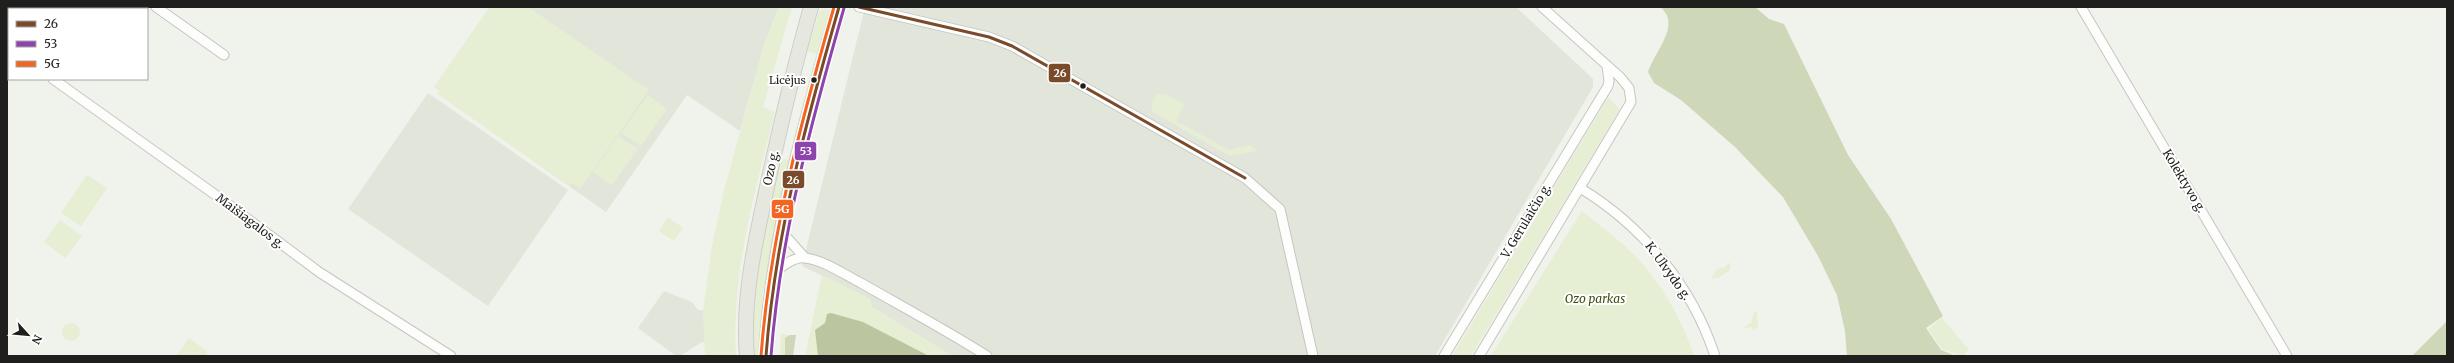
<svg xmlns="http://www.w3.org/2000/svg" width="2454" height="363" font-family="Merriweather,serif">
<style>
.built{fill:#e2e6da}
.green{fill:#e6efd3}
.forest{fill:#ced7b8}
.water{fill:#bbc6a0}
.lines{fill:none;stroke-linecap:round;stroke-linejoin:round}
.minor-casing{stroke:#c5c6c2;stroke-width:11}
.primary-casing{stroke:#cdcecb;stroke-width:16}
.minor{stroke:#fdfdfc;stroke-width:9}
.primary{stroke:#e6e8e0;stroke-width:14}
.bus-1-casing{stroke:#fff;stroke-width:6}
.bus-2-casing{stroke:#fff;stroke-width:6}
.bus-3-casing{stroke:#fff;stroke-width:6}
.bus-1{stroke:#7a4b2a;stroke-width:3}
.bus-2{stroke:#8e44ad;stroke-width:3}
.bus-3{stroke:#f26522;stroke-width:3}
.bus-dot{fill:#1f201d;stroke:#fff;stroke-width:1.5}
.labels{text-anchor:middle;stroke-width:4;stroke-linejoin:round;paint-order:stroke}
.bus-label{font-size:11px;fill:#1f201d;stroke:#fff;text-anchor:end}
.street-label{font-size:12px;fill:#1f201d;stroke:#fff}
.park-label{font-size:12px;font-style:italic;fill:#414e14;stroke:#fff}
.line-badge{stroke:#fff;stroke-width:1.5}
.badge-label{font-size:11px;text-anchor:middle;font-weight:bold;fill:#fff}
</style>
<rect width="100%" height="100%" fill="#f0f2ec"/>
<g class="built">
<path d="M490,7H779L765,42L740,131L687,95L606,212L438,94L440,91L434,87Z"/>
<path d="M865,7H1516L1589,75L1593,79V87L1435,356H952L872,307L870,299L802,266Z"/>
<path d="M428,93L568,190L488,306L348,209Z"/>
<path d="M664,291L692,302L698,310H703L706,343L702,342L680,356H676L638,328Z"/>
</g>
<g class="green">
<path d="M490,7H528L649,90L580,189L572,183L569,186L438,94L440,91L434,87Z"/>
<path d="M779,7H792L763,107L775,112C755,191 731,274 736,356H705L703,310L712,246L724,190L765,42Z"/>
<path d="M824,9L831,11L774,230L763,294L758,356H751L754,278L779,158L788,160L816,54L807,51L819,12Z"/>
<path d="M1158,94H1165L1184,104L1176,121L1229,150L1250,145L1257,151L1230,156L1153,112L1151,103Z"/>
<path d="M648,95L667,109L641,146L621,133Z"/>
<path d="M1608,98L1620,109L1471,356H1452Z"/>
<path d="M618,136L638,149L612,185L593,172Z"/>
<path d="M87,175L107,188L81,226L61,213Z"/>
<path d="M1582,211C1597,223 1613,235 1627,248C1657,275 1682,318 1694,356H1491Z"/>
<path d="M668,217L683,228L674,241L659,231Z"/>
<path d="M60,220L82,236L65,258L44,242Z"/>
<path d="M1728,263H1730V270L1720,277L1711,279L1717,269L1725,267Z"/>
<path d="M822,275L870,299L872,307L952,356H805Z"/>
<path d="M1754,312H1757L1758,327L1753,330L1752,327L1740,329L1751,323Z"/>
<path d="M1942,318L1969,350L1962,356L1942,349L1928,329Z"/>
<circle cx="71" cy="332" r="9"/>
<path d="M781,334L790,335L785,338V356H780Z"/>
<path d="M189,338L208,352L205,356H176Z"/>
</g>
<g class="forest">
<path d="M1660,7H1755L1769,19L1784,24L1848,155L1891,219L1943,316L1926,328L1941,350L1956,356H1847L1845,331L1837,295L1818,256L1783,197L1735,147L1681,100L1654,83L1648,72C1655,51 1682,24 1660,7Z"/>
<path d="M2447,321V356H2412Z"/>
<path d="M790,335H796L793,356H785V338Z"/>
</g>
<path class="water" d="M831,313L863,322L929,356H818L815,330L825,323L827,314Z"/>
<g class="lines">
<defs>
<g id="minor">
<path d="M156,7L224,55"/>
<path d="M859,7L989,37L1012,46L1245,178L1280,209L1313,356"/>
<path d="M2081,7L2287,356"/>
<path d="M36,9L38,7"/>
<path d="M7,46L9,48"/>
<path d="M53,79L217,196L319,272L451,356"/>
<path d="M1580,188C1643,226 1692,286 1715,356"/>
<path d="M781,231L805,258"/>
<path d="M773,273C782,267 794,256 805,258C824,260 845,275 861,283C903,307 946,330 987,356"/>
<path d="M1444,356L1608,86L1609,81L1607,66"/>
<path d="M1479,356L1631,102L1629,88L1620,77L1542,7"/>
</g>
<g id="primary">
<path d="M747,356C742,299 755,243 767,187C780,127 794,67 811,7"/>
<path d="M766,356C772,237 806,121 839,7"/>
</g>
</defs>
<use href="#minor" class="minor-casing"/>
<use href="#primary" class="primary-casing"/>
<use href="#minor" class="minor"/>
<use href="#primary" class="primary"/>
<defs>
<g id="bus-1">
<path d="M859,7L989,37L1012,46L1245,178"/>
<path d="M766,356C775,236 806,122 839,7"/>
</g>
<path id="bus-2" d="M771,356C780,237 811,123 844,8"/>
<path id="bus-3" d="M761,356C770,236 801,122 834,7"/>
</defs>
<use href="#bus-1" class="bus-1-casing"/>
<use href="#bus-2" class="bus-2-casing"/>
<use href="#bus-3" class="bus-3-casing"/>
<use href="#bus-1" class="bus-1"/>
<use href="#bus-2" class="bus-2"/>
<use href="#bus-3" class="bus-3"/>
</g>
<g class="bus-dot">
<circle cx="814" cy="80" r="3.5"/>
<circle cx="1083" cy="86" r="3.5"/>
</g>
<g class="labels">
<g class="bus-label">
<text x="806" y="84">Licėjus</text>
</g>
<g class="street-label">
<text transform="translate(771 168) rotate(-78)" y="4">Ozo g.</text>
<text transform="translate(2184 181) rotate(59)" y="4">Kolektyvo g.</text>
<text transform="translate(250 221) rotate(37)" y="4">Maišiagalos g.</text>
<text transform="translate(1526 221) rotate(-59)" y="4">V. Gerulaičio g.</text>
<text transform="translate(1668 271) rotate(54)" y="4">K. Ulvydo g.</text>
</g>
<g class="park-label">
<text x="1595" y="303">Ozo parkas</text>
</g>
</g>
<g class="line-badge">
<rect x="1048" y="63" width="23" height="20" rx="4" fill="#7a4b2a"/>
<rect x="794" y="141" width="23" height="20" rx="4" fill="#8e44ad"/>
<rect x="782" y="170" width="23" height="19" rx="4" fill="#7a4b2a"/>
<rect x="771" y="199" width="23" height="20" rx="4" fill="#f26522"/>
</g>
<g class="badge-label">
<text x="1060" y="77">26</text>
<text x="806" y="155">53</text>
<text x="793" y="184">26</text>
<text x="782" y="213">5G</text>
</g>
<rect width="2454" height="363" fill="none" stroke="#1f201d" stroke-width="16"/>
<rect x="8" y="8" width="140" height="72" fill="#ffffff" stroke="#a5a6a5"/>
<rect x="16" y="21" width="20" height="6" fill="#7a4b2a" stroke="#a5a6a5"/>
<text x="44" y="28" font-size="12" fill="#1f201d">26</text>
<rect x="16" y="41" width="20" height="6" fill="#8e44ad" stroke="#a5a6a5"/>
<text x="44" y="48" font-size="12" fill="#1f201d">53</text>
<rect x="16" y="61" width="20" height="6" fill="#f26522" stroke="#a5a6a5"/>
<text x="44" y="68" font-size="12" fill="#1f201d">5G</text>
<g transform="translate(28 335) rotate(117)" stroke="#ffffff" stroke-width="3" paint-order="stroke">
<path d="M0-3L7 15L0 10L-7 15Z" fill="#1f201d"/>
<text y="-6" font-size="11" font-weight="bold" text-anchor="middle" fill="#1f201d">N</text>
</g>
</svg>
